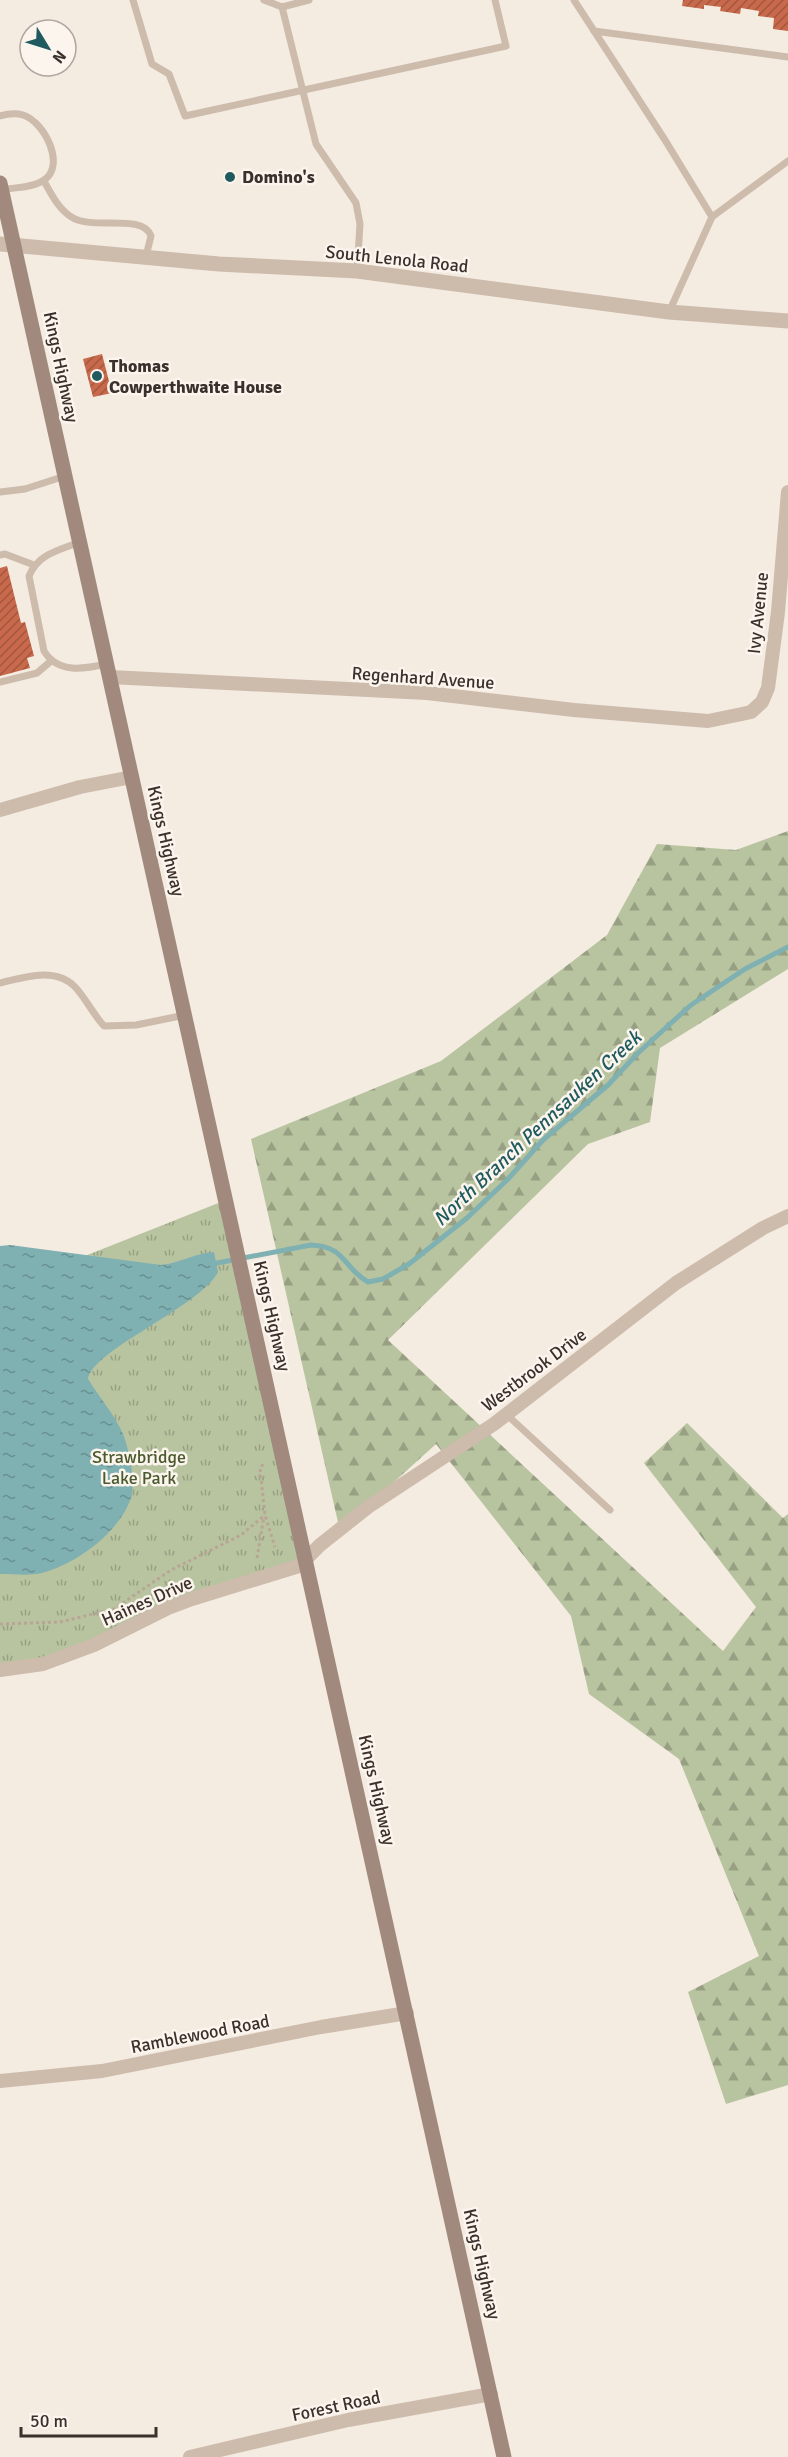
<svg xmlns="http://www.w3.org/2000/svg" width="788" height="2457" font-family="Signika,sans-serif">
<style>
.grass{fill:url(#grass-tufts)}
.forest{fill:url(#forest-firs)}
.water{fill:url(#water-ripples)}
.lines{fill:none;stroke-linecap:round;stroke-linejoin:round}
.stream{stroke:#7fb0b2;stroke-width:5}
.building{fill:url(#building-hatch)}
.path{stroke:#b9a596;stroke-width:3;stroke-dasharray:3 3;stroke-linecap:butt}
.service{stroke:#cdbbac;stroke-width:7}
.minor{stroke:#cdbbac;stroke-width:14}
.tertiary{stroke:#cdbbac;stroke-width:15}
.secondary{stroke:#a18a7d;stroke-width:15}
.poi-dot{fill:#1f5a5e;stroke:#fbf5ee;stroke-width:2}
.labels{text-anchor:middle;stroke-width:5;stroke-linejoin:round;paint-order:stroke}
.poi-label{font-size:18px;font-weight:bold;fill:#3b302b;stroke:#fbf5ee;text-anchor:start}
.street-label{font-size:18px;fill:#3b302b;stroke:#fbf5ee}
.park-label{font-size:18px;fill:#4a5a2e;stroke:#fbf5ee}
.water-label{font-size:20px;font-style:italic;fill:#1f5a5e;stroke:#fbf5ee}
</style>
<defs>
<pattern id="grass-tufts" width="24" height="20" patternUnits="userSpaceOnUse" patternTransform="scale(1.5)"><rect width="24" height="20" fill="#b8c4a0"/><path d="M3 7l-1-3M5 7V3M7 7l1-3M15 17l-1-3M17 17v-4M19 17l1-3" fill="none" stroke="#97a083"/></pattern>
<pattern id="forest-firs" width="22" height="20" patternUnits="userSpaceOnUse" patternTransform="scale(1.5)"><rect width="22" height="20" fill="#b8c4a0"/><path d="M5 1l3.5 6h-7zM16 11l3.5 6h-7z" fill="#97a083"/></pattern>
<pattern id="water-ripples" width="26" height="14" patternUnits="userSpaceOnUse" patternTransform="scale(1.5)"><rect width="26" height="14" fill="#7fb0b2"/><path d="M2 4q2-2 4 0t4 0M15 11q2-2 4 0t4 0" fill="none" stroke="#699091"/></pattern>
<pattern id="building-hatch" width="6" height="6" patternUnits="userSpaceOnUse" patternTransform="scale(1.5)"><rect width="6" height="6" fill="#c8694b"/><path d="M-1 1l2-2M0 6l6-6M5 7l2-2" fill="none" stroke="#a4573f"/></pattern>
</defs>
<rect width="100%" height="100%" fill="#f4ebe1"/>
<path class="grass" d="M226,1200L299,1566L215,1592L68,1655L0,1669V1256L47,1271Z"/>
<path class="forest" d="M788,831V969L660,1048L650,1122L588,1144L388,1340L723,1651L756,1607L644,1463L687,1423L783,1518L788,1514V2085L726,2104L688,1992L759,1956L679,1759L589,1694L571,1616L436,1444L340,1531L251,1139L441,1061L607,935L657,844L736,850Z"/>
<path class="water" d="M10,1245L161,1265C180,1263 195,1253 214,1252L218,1272C201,1306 92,1350 88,1379C99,1397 115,1415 123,1434C129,1449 136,1482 131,1498C119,1533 76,1564 42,1573C29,1576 13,1574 0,1574V1246Z"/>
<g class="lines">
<path class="stream" d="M212,1264L311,1245C347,1247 341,1266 368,1282L383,1279L409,1264L467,1218L507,1180L543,1140L608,1085L638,1053L691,1005L745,969L788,947"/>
</g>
<g class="building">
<path d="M683,0H788V31L773,29L774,18L758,16L759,11L741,8L740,14L720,11L721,7L704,5V9L682,6Z"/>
<path d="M102,354L112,393L93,397L83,359Z"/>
<path d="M7,566L21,623L25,622L34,656L27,658L30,668L0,676V568Z"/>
</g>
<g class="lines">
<g class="path">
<path d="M263,1464L260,1469L265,1515L275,1547"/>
<path d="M257,1558L264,1516"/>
<path d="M0,1624L60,1622L114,1609L171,1570L241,1535L265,1515"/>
</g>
<g class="service">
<path d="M133,0L152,64L169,74L185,116L506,46L495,0"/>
<path d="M264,0L282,7L309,0"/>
<path d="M574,0L665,140L712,217"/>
<path d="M282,7L316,144L356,203L360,224L357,271"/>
<path d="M594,31L788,57"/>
<path d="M0,116C7,114 16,113 23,115C45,122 66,166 44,180C33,188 15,187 3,190"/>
<path d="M44,181C51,194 59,210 73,218C94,230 143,213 151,236L146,256"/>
<path d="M669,312L712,217L788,161"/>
<path d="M0,492L25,489L65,476"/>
<path d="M80,542C59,550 38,554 29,576L44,651C58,674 84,669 107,664"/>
<path d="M0,555L5,554L34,565"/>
<path d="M0,682L37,673L51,661"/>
<path d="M0,983C24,977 57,966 76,988C86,999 93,1014 104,1026L136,1025L185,1015"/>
<path d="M506,1414L610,1510"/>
</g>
<g class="minor">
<path d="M110,677L427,693L574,710L708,721L742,714L751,712L762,702L768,688L778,612L788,492"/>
<path d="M0,810L80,787L132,777"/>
<path d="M0,1670L43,1664L94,1645L168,1608L192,1599L299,1566L320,1545L368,1507L494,1424L676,1283L763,1228L788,1216"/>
<path d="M0,2081L102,2071L321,2027L407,2013"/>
<path d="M190,2457L348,2420L491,2394"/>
</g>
<path class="tertiary" d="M0,244L219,264L357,271L669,312L788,321"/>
<path class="secondary" d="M0,183L504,2457"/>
</g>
<g class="poi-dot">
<circle cx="230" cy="177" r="6"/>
<circle cx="97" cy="376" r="6"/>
</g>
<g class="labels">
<g class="poi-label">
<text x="242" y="183">Domino's</text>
<text x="109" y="372">Thomas<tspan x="109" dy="21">Cowperthwaite House</tspan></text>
</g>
<g class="street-label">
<text transform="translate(397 259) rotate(6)" y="6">South Lenola Road</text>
<text transform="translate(61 367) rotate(78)" y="6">Kings Highway</text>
<text transform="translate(758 613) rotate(-84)" y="6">Ivy Avenue</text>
<text transform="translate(423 678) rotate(4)" y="6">Regenhard Avenue</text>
<text transform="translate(166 841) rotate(77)" y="6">Kings Highway</text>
<text transform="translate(272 1316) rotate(77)" y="6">Kings Highway</text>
<text transform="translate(534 1370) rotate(-37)" y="6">Westbrook Drive</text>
<text transform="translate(147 1601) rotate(-24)" y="6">Haines Drive</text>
<text transform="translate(377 1790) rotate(77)" y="6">Kings Highway</text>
<text transform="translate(200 2034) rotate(-11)" y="6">Ramblewood Road</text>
<text transform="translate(482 2264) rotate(77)" y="6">Kings Highway</text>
<text transform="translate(336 2406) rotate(-12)" y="6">Forest Road</text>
</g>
<g class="park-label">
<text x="139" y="1463">Strawbridge<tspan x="139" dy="21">Lake Park</tspan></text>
</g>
<g class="water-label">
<text transform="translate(537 1128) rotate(-43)" y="7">North Branch Pennsauken Creek</text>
</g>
</g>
<g transform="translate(48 48) rotate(128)"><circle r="28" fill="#fbf5ee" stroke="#aea6a0" stroke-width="1.5"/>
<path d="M0-4.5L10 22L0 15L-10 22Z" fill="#1f5a5e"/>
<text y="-9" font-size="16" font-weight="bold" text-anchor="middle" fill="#3b302b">N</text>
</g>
<path d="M21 2427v9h135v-9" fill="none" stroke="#3b302b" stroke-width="3"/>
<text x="30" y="2427" font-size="18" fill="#3b302b" stroke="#fbf5ee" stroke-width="4.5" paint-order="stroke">50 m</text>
</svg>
